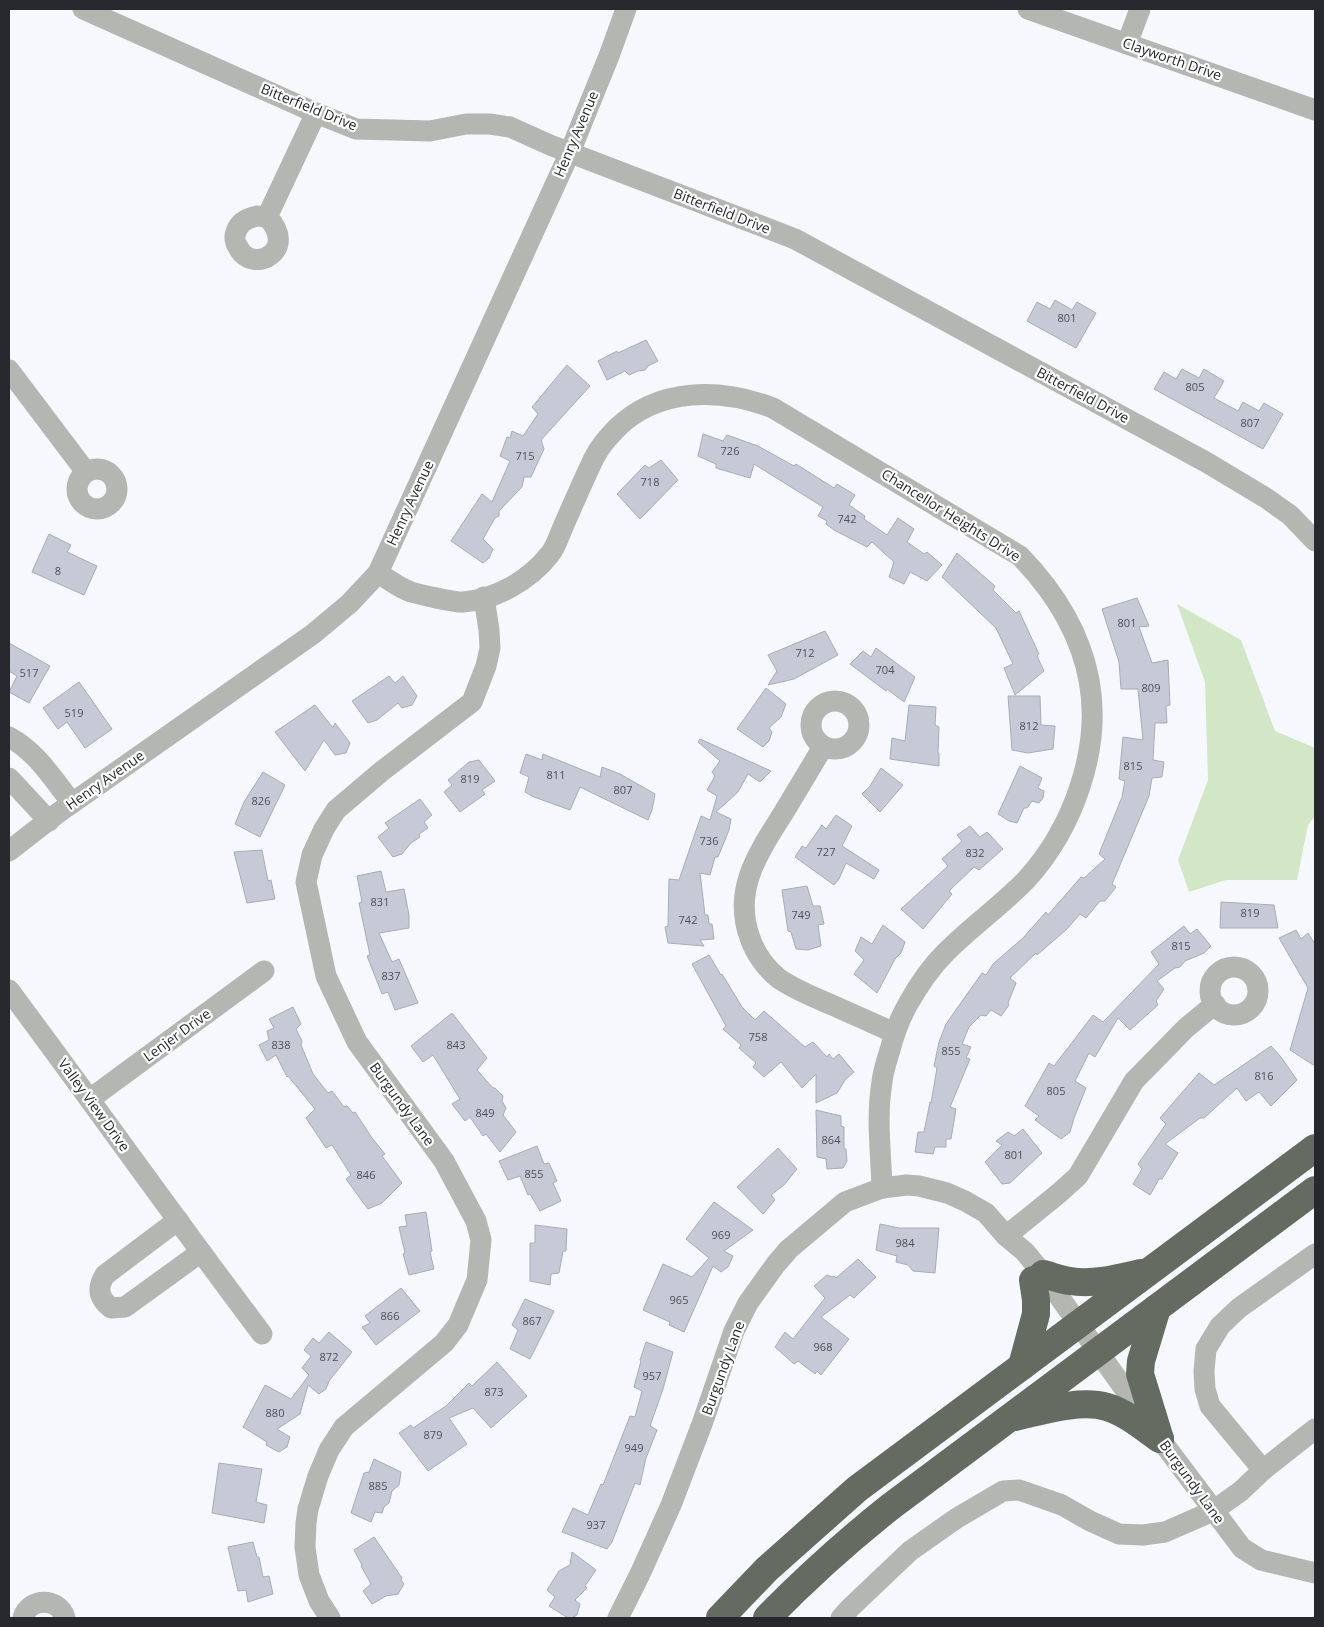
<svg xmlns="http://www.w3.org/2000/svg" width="1324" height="1627" font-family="'Open Sans',sans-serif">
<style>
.green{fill:#d2e7c5}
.building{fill:#c5cad6;stroke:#a7acb7}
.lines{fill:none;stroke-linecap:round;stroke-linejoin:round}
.minor{stroke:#b3b6b1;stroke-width:21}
.highway{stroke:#646b61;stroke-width:28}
.labels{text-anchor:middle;stroke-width:4.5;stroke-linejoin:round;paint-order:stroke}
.number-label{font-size:11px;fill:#4e5057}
.street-label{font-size:14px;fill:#27282d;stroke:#fff}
</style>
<rect width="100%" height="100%" fill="#f6f8fd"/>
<path class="green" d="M1177,604L1241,640L1275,731L1315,748V816L1308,825L1297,880H1226L1189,892L1178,860L1208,780L1205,682Z"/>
<g class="building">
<path d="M1055,300L1072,310L1077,302L1096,313L1076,348L1027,321L1037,302L1050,309Z"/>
<path d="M646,340L658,361L648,366L645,370L638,371L629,375L625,371L607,380L598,361L617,351L618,353Z"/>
<path d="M567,365L590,386L541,440L544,449L531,477H524L522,487L499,511V516L495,518L483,539L493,549L489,558L483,563L451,541L482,494L492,502L510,461L500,456L507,437L510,438L512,431L523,436L538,414L532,407Z"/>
<path d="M1182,369L1199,378L1204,369L1224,381L1214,398L1238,411L1243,402L1259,411L1264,403L1283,414L1263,449L1154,389L1164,372L1176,379Z"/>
<path d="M703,434L723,441L727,435L758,446L794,466L796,464L834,488L837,484L855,495L849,505L865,516L864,519L887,535L898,518L914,529L907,542L924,554L927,552L942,565L927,581L910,572L904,584L889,577L894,562L872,542L867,547L834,530L826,524L827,521L818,516L823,507L754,464L750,478L716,468V464L698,456Z"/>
<path d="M661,460L678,480L640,519L617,494L645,465L649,468Z"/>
<path d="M49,534L71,545L67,552L97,566L84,595L32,572Z"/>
<path d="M957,553L995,586L993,590L1016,613L1019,611L1039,654L1037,656L1044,671L1015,695L1004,668L1013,664L996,628L942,577Z"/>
<path d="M1137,598L1149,626L1139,627L1152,663L1168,660L1170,705L1166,706L1167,723H1155L1153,760L1164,762L1162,777L1152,778L1149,796L1112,884L1116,887L1105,901H1100L1086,918L1080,914L1067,929L1037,955L1036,953L1010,978L1016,983L1008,1003L1009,1005L1001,1016L991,1010L986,1016L981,1015L969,1027L962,1044L971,1047L966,1058L970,1059L950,1107L956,1109L951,1139H946V1147H935L933,1154L915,1152L918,1132H924L930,1102L931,1103L937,1068L934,1066L939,1042L946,1024L982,973L986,975L993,964L1023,938L1046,912L1048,915L1081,877L1084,878L1105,859L1099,854L1122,797L1125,781L1119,779L1123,737L1143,740L1138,689H1121L1119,662L1102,609Z"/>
<path d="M825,631L838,655L794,679L768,685L777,671L768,655Z"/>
<path d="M9,643L50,666L29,703L9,692L17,676L9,671Z"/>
<path d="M876,648L915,677L904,702L887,689L886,691L850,664L863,651L871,657Z"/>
<path d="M389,676L395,683L403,676L417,696L412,705L402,708L398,703L377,720L368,723L352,701Z"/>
<path d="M79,682L112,729L85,748L67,722L58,729L43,708Z"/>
<path d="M766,688L786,704L781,717L769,728L772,732L769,741L763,747L737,729Z"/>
<path d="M1008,696H1040L1041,725L1055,726L1053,749L1028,753L1012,750Z"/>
<path d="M315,705L333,728L335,723L350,743L346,753L335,755L324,740L305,771L275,732Z"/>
<path d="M909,705L936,707L935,725L939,727L938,753H939V766L890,759L892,738L905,741Z"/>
<path d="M700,739L771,771L760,782L748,774L738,792L716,812L731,819L729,830L718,857H715L710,875L700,873L705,915H708L709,924H712L714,939L700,940L704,946L668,943L665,927L668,926L669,879L679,880L701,816L710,820L717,796L707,790L715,776L712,772L720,761L698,742Z"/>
<path d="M526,754L542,760L543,754L600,777L602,767L620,774L655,794L652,810L648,820L580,787L570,810L534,797L525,792L529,777L520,773Z"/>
<path d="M479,760L495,781L482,790L485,794L460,812L444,792L452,785L448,780L469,762Z"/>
<path d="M1020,766L1042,778L1038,788L1044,791L1043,798L1039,803L1032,801L1027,808H1024L1017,823L1009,821L998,814Z"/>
<path d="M881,768L903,785L880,812L862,794L870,786Z"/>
<path d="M263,772L285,785L260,837L235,824L244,802Z"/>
<path d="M420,799L432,815L424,822L428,828L419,834L420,837L411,843L402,854L393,857L378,837L389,828L385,823Z"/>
<path d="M836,815L852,826L842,846L879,870L874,879L846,863L839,879L834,885L795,857L802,846L806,848L822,825L826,829Z"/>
<path d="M970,826L980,837L987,832L1003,849L979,870L974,867L949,891L952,894L923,929L901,909L948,866L942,859L962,841L957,835Z"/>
<path d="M262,850L268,881L271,880L275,899L247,903L234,852Z"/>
<path d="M381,871L386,892L404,889L409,915V928L379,933L392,962L399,959L418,1003L395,1010L388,992L382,994L367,956L370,955L359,903L362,902L357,876Z"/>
<path d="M807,886L813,906H820L824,924L818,925L821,946L808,950L796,949L791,932L788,931L782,890Z"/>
<path d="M1221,902L1274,905L1278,928H1220Z"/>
<path d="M883,925L905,942L901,953L895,959L877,993L854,974L864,960L855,951L861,937L872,944Z"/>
<path d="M1184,926L1190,934L1197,929L1211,946L1204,953L1185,961L1180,967L1175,968L1157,981L1164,989L1156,1001L1158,1005L1130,1030L1118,1018L1095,1057L1089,1053L1075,1081L1086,1088L1074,1118L1070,1132L1061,1139L1035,1120L1039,1116L1025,1106L1049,1063L1054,1066L1093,1015L1103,1022L1159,964L1151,952Z"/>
<path d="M1296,930L1301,939L1308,933L1315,944V1066L1290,1050L1308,988L1279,938Z"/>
<path d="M709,955L721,975L722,974L742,1007L755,1020L764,1011L805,1047L813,1042L827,1057L829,1054L833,1059L839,1054L854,1072L845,1080L837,1093L816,1103V1074L802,1088L781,1062L764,1077L753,1067L756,1063L739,1048L741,1045L723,1029L726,1026L692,964Z"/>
<path d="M293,1007L301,1024L296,1029L302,1041L301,1045L313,1074L328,1093L332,1091L344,1107L347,1106L353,1113L355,1112L372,1138L385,1154L382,1156L402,1183L382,1203L368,1209L346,1179L351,1175L332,1145L326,1148L306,1118L315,1109L288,1076L287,1077L276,1055L267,1061L259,1045L269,1040L267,1031L274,1028L269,1019Z"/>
<path d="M452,1013L487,1058L477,1070L493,1088H495L503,1096L502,1101L506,1108L503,1115L516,1132L500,1152L486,1134L483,1136L470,1117L465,1121L452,1104L460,1099L433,1055L423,1062L411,1046Z"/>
<path d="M1271,1046L1281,1057L1297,1080L1271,1106L1259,1092L1246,1101L1237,1088L1204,1118H1200L1165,1144L1178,1153L1162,1179H1159L1150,1195L1133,1184L1142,1169L1138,1164L1166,1124L1160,1118L1199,1073L1214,1085Z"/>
<path d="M816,1110L841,1116V1126L844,1127V1148L846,1149L847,1161L843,1168L827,1169L826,1159L817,1157Z"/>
<path d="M1023,1129L1042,1153L1010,1183L1002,1184L985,1162L1002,1145L996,1141L1008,1132L1014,1136Z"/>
<path d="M537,1146L544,1164L549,1163L557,1181L553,1183L561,1201L540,1211L530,1194L528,1195L520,1176L508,1180L499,1161Z"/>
<path d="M778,1148L797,1169L784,1185L771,1195L775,1200L763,1214L737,1187Z"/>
<path d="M714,1202L753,1230L724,1251L733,1256L728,1267L721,1272L713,1266L684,1332L669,1325L670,1322L643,1310L663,1264L692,1277L709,1258L686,1239Z"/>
<path d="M426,1212L432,1251L430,1252L434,1269L409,1275L403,1254L405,1253L399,1227L407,1226L405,1215Z"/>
<path d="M880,1224L899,1228H939L935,1273L913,1271L908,1265L896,1262L897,1256L876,1250Z"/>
<path d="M535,1225L567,1229L566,1251H563L559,1273L551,1274L550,1285L530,1281V1243H535Z"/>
<path d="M858,1259L876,1277L854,1298L850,1295L821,1317L849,1339L821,1375L817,1371L815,1374L798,1361L794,1364L775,1347L785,1332L793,1339L825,1298L814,1286L827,1275L832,1277L834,1276L836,1278Z"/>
<path d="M401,1288L420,1311L376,1345L362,1327L370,1323L365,1316Z"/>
<path d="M525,1299L554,1311L530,1359L510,1349L518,1330L512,1325Z"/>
<path d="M329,1332L352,1352L329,1381L326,1389L319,1394L308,1385L300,1414L277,1429L290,1437L287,1447L279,1452L266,1445L267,1442L243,1427L265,1385L291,1399L309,1375L302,1368L311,1356L304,1350L313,1338L319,1343Z"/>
<path d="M646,1342L673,1352L663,1389L650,1426L657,1430L646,1458L640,1485L635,1483L612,1542L607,1549L562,1532L573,1508L588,1515L601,1484L603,1485L630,1416L635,1417L642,1391L634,1387L641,1361L640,1360Z"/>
<path d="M497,1362L527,1396L491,1428L473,1408L449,1418L467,1444L428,1471L399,1433L411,1425L413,1428L446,1406L469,1383L472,1386Z"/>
<path d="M374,1459L401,1472L399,1485L392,1491L389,1503L384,1507L382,1513L375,1512L371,1522L351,1513L364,1473L369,1472Z"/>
<path d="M219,1463L262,1469L256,1502L267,1505L264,1523L212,1513Z"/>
<path d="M374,1537L402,1578L401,1580L404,1584L398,1594L386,1596L372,1604L363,1591L371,1584L361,1566L362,1565L354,1550Z"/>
<path d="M253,1542L257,1557H259L263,1577L269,1576L273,1594L248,1602L246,1590L238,1591L228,1547Z"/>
<path d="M572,1552L596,1570L585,1586L587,1588L575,1600L580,1604L577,1615L572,1618H568L549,1606L555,1597L547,1590L559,1571L570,1565Z"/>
</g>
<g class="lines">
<g class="minor">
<path d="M83,9L316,113L356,129L430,131L466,124H490L510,127L550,145L795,239L1206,462L1266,498L1290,515L1315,541"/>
<path d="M1028,9L1315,110"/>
<path d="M1127,44L1140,9"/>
<path d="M257,216L267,217C300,250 252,276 238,247C235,243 234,237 236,232C239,222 247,218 257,216Z"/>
<path d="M267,217L316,113"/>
<path d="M9,370L86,472"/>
<circle cx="97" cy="489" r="20"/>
<path d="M378,573C388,579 399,588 411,592C418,594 456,603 463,602C495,600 530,580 550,554C556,547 559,536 563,527C573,504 583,481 594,458C600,446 608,437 617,428C659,387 721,388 773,408L1020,556C1053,590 1080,632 1089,680C1102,749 1073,828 1027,879C1002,905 972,926 946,952C931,967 918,986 908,1004C900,1018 894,1034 890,1050C887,1060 883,1071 882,1082C876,1117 881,1153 882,1188"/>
<circle cx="835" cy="725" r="24"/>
<path d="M9,737C37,752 53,779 72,803"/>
<path d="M823,747C810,769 797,790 784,812C759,852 732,889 750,938C755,953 766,968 778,978C795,990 814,997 832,1005C853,1014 874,1024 895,1033"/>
<path d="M9,778L49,821"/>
<path d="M9,851L58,813L313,634L350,603L378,573L570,152L609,56L626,9"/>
<circle cx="1234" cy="991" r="24"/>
<path d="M9,990C94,1104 176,1220 262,1334"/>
<path d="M90,1099L264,971"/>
<path d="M178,1220L105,1275C96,1289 99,1298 111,1308L125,1307L201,1252"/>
<path d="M1006,1236L1058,1194L1078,1176L1134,1081L1186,1028L1215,1004"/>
<path d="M1263,1470L1210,1406L1205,1389L1204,1371L1206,1349L1220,1326L1239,1308L1315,1254"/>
<path d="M23,1618C29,1597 59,1597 65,1618"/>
<path d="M330,1618L319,1601L309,1575L305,1547L306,1523L308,1509L318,1476L329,1450L344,1427L444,1343L458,1325L477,1280L481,1240L476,1221L444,1161L357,1042L326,976L306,882L312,855L324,829L336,810L382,771L472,702L486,666L490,648L489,630L484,597"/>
<path d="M618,1618L640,1574L671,1505L702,1424L734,1331L748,1303L776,1264L789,1249L845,1202L882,1188L907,1185L919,1186L947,1193L965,1201L986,1213L1006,1236L1025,1252L1043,1274L1160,1439L1242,1548L1261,1560L1315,1573"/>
<path d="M841,1618L850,1608L910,1551L957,1518L1003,1491L1019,1490L1062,1505L1090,1521L1119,1534L1143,1535L1165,1532L1213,1511L1241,1491L1263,1470L1315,1429"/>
</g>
<g class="highway">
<path d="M1043,1274C1052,1276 1061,1280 1070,1281C1094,1285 1119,1278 1141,1273"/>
<path d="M1157,1308L1141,1361L1140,1374L1160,1439"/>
<path d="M1022,1366L1036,1314V1300L1033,1280"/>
<path d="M1015,1417C1042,1411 1080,1399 1107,1407C1127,1413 1144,1428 1160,1439"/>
<path d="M720,1618L767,1569L857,1489L1315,1148"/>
<path d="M767,1618C807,1577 846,1542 890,1507L1315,1190"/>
</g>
</g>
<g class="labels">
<g class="number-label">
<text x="1067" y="322">801</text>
<text x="1195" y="391">805</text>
<text x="1250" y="427">807</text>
<text x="730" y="455">726</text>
<text x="525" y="460">715</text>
<text x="650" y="486">718</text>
<text x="847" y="523">742</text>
<text x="58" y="575">8</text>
<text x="1127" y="627">801</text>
<text x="805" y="657">712</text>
<text x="885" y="674">704</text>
<text x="29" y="677">517</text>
<text x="1151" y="692">809</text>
<text x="74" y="717">519</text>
<text x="1029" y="730">812</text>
<text x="1133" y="770">815</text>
<text x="556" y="779">811</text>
<text x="470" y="783">819</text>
<text x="623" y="794">807</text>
<text x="261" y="805">826</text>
<text x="709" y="845">736</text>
<text x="826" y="856">727</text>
<text x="975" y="857">832</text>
<text x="380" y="906">831</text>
<text x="1250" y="917">819</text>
<text x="801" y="919">749</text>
<text x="688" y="924">742</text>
<text x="1181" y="950">815</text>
<text x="391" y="980">837</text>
<text x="758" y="1041">758</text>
<text x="281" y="1049">838</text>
<text x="456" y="1049">843</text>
<text x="951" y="1055">855</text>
<text x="1264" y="1080">816</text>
<text x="1056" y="1095">805</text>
<text x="485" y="1117">849</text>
<text x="831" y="1144">864</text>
<text x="1014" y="1159">801</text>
<text x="534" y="1178">855</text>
<text x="366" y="1179">846</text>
<text x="721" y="1239">969</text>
<text x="905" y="1247">984</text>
<text x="679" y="1304">965</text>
<text x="390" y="1320">866</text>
<text x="532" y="1325">867</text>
<text x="823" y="1351">968</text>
<text x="329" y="1361">872</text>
<text x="652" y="1380">957</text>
<text x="494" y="1396">873</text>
<text x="275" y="1417">880</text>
<text x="433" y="1439">879</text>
<text x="634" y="1452">949</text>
<text x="378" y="1490">885</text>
<text x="596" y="1529">937</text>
</g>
<g class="street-label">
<text transform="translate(1172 59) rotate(19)" y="5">Clayworth Drive</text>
<text transform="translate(309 107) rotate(22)" y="5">Bitterfield Drive</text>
<text transform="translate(576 134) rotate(-67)" y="5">Henry Avenue</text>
<text transform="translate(722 211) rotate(21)" y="5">Bitterfield Drive</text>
<text transform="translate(1083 395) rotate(28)" y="5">Bitterfield Drive</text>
<text transform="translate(410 503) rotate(-65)" y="5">Henry Avenue</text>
<text transform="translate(951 515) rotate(32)" y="5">Chancellor Heights Drive</text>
<text transform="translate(105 780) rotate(-35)" y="5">Henry Avenue</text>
<text transform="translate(177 1035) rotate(-36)" y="5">Lenjer Drive</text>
<text transform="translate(402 1104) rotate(54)" y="5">Burgundy Lane</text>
<text transform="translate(94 1105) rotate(54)" y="5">Valley View Drive</text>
<text transform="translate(723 1368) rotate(-70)" y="5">Burgundy Lane</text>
<text transform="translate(1192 1482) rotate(54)" y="5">Burgundy Lane</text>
</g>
</g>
<rect width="1324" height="1627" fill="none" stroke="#27282d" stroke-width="20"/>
</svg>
